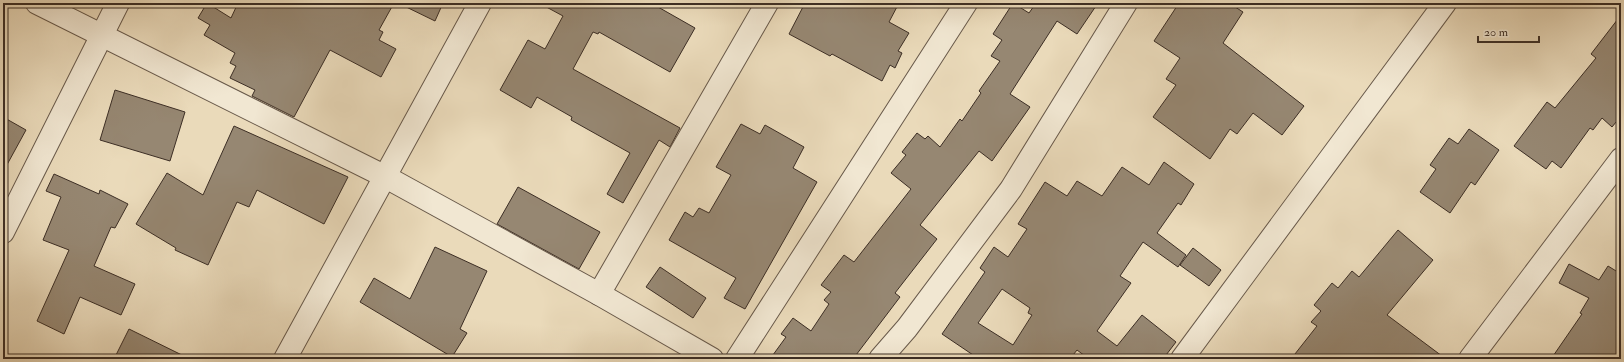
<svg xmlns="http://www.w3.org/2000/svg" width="1624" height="362" font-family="'IM FELL Double Pica',serif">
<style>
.building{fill:#968772;stroke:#3c2e25;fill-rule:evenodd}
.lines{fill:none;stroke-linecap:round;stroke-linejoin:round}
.street-casing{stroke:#68594a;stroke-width:24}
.street{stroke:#f1e7d2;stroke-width:22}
</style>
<rect width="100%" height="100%" fill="#eadaba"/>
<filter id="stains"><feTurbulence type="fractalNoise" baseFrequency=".005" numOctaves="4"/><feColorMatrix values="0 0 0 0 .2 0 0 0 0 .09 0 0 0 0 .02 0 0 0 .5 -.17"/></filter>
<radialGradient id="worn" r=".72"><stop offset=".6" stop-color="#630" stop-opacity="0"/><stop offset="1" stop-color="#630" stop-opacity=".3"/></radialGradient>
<g class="building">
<path d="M207,3L231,18L238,3H394L379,30L383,32L379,40L396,49L381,77L330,50L294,117L252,96L255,90L230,78L236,66L230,63L235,53L204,35L210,25L198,18Z"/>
<path d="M398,3H443L435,21Z"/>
<path d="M539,3H651L695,28L670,72L599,32L598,34L593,32L573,69L680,128L670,147L659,140L623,203L607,194L630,153L571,120L572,117L537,97L531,108L500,90L528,40L545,49L563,16Z"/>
<path d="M805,3H899L889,22L909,33L898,51L902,53L895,68L890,65L882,81L832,54L830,56L789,34Z"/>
<path d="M1013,3L1029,13L1034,6L1030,3H1098L1077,34L1057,21L1010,94L1030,107L992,161L979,151L920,225L937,239L895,293L900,297L853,359H770L786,337L781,334L793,318L811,331L829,304L824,300L831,292L821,285L844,255L854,262L911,189L891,173L906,155L902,152L917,133L925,139L928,136L940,147L960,119L962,121L981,93L979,91L1000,61L991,56L1002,40L993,34Z"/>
<path d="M1179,3H1229L1243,12L1223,43L1304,106L1282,135L1253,113L1237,134L1230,129L1210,159L1153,117L1176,85L1166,79L1180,58L1154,41Z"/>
<path d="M1621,15V116L1612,127L1602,118L1593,130L1590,128L1561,168L1552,161L1546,169L1514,146L1547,102L1555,108L1596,58L1591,54Z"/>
<path d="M115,90L185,112L170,161L100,140Z"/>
<path d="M3,117L26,130L3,172Z"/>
<path d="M741,124L760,134L765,125L804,147L793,168L817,182L745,309L724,298L736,278L669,240L685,212L693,217L699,208L709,213L731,175L716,167Z"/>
<path d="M234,126L348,177L324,224L257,190L249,207L237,202L208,265L175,250L176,248L136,224L167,173L203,195Z"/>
<path d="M1469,129L1499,150L1475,185L1471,182L1450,213L1420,192L1436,169L1430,165L1449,138L1458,144Z"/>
<path d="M1164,162L1194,184L1181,205L1178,203L1157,233L1186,255L1178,267L1143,242L1120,276L1131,283L1097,331L1117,346L1142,315L1176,342L1163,359H1089L1077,350L1070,359H979L942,334L985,272L980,268L994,247L1008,257L1027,229L1018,224L1045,182L1067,196L1077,181L1102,196L1122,167L1149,185ZM1002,289L1030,308L1028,313L1032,315L1013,345L978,323Z"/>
<path d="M54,174L99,194L100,190L128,204L115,228L111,227L94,266L135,284L121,315L80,297L64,334L37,321L69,250L43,240L61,197L46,191Z"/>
<path d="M518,187L600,232L579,269L497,224Z"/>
<path d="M1398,230L1433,260L1387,315L1446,359H1291L1317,326L1311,322L1321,311L1314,305L1332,283L1338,288L1352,271L1359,277Z"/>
<path d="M435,247L487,271L460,329L467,333L452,357L360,302L374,278L410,299Z"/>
<path d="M1193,248L1221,270L1209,286L1180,265Z"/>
<path d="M1569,264L1599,280L1608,266L1621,274V359H1551L1582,314L1580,313L1589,298L1559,283Z"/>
<path d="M660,267L706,298L693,318L646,287Z"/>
<path d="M129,329L190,359H114Z"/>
</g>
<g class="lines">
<defs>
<g id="street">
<path d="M37,3L384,176L599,294L712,359"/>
<path d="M3,232L118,3"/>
<path d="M599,294L767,3"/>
<path d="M285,359L480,3"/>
<path d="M737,359L966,3"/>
<path d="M880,359L907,328L1011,189L1126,3"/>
<path d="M1182,359L1445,3"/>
<path d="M1470,359L1621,159"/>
</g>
</defs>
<use href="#street" class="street-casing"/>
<use href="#street" class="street"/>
</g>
<rect width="1624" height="362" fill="none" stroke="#eadaba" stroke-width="16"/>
<rect x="4" y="4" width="1616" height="354" fill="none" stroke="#3c2e25" stroke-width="2"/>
<rect x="8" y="8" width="1608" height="346" fill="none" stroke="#3c2e25"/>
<path d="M1478 36v6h61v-6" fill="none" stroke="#3c2e25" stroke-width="2"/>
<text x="1484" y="36" font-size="12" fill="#3c2e25" stroke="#f1e7d2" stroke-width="3" paint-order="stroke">20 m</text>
<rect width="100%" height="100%" filter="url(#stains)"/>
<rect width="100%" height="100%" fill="url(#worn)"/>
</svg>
